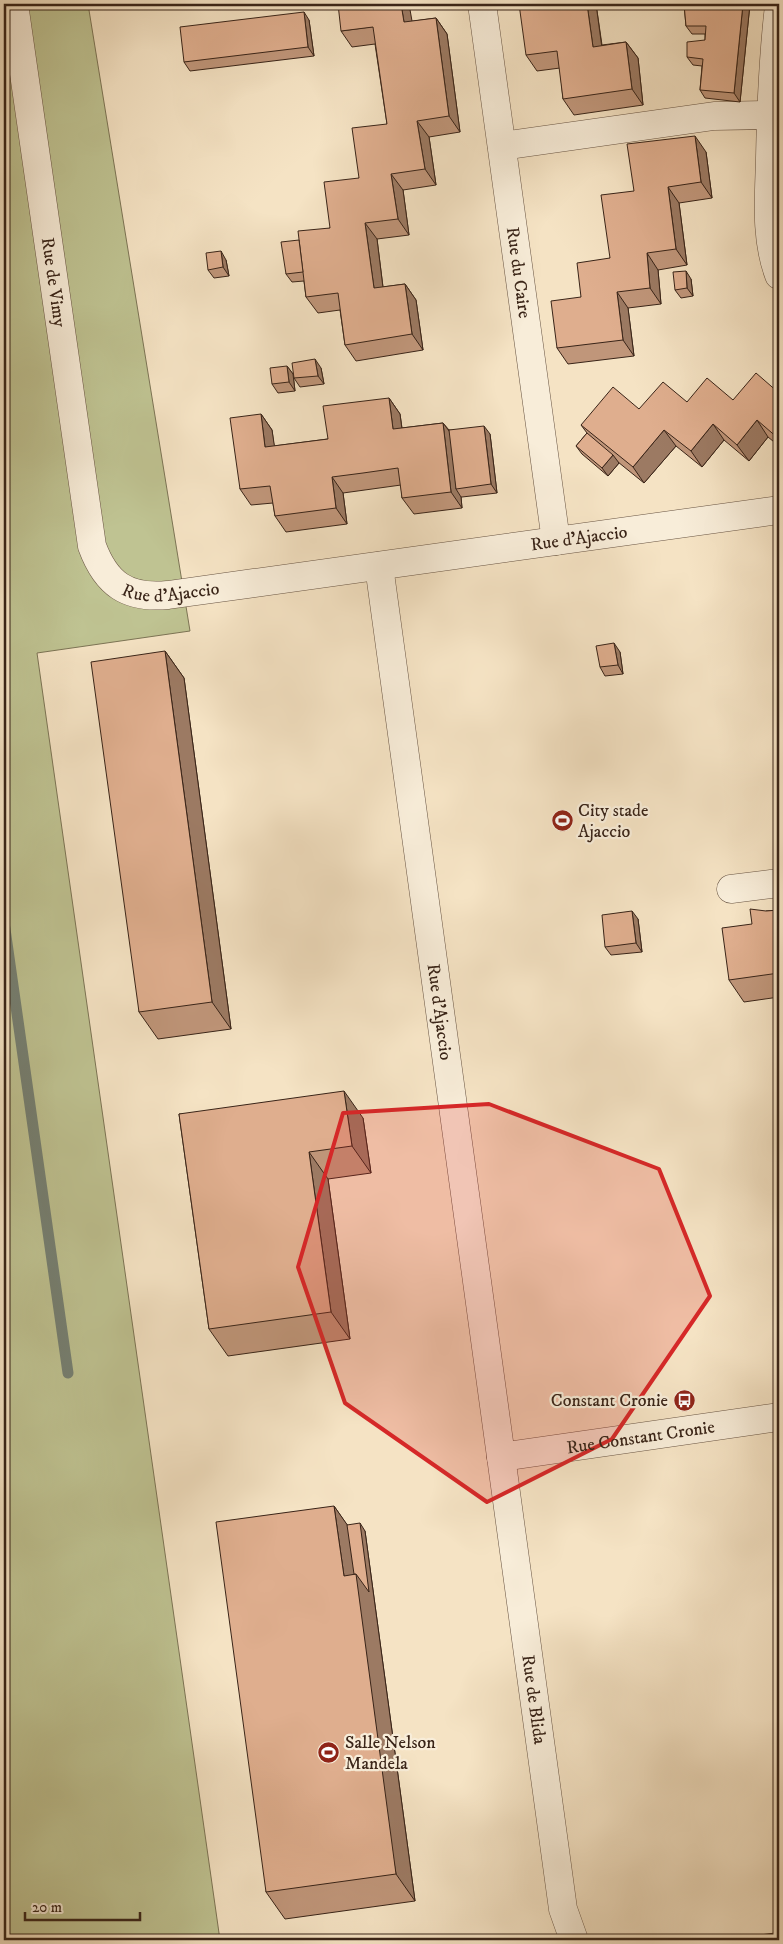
<svg xmlns="http://www.w3.org/2000/svg" width="783" height="1944" font-family="'IM FELL DW Pica',serif">
<style>
.green{fill:#bfc392;stroke:#7c7455}
.lines{fill:none;stroke-linecap:round;stroke-linejoin:round}
.stream{stroke:#758073;stroke-width:11}
.minor-casing{stroke:#685443;stroke-width:29}
.minor{stroke:#f8edd9;stroke-width:28}
.wall{fill:#c0967a;stroke:#392418}
.shaded-wall{fill:#9c7a63;stroke:#392418}
.building{fill:#dfae8e;stroke:#392418}
.marked{fill:#d62828;fill-opacity:0.2;stroke:#d62828;stroke-width:4;stroke-linejoin:round}
.labels{text-anchor:middle;stroke-width:4.5;stroke-linejoin:round;paint-order:stroke}
.street-label{font-size:18px;fill:#392418;stroke:#f8edd9}
.poi-label{font-size:18px;fill:#392418;stroke:#f8edd9;text-anchor:start}
</style>
<rect width="100%" height="100%" fill="#f5e3c4"/>
<filter id="stains"><feTurbulence type="fractalNoise" baseFrequency=".004" numOctaves="4"/><feColorMatrix values="0 0 0 0 .2 0 0 0 0 .09 0 0 0 0 .02 0 0 0 .5 -.17"/></filter>
<radialGradient id="worn" r=".72"><stop offset=".6" stop-color="#630" stop-opacity="0"/><stop offset="1" stop-color="#630" stop-opacity=".3"/></radialGradient>
<path class="green" d="M4,4H88L190,631L37,653L220,1940H4Z"/>
<g class="lines">
<path class="stream" d="M4,922L68,1373"/>
<defs>
<g id="minor">
<path id="s1" d="M14,4L92,546C106,584 127,599 168,595L779,510"/>
<path id="s2" d="M482,4L556,541"/>
<path d="M779,6C773,57 771,107 770,158C769,198 765,238 779,275"/>
<path d="M502,146L714,116L771,115"/>
<path id="s3" d="M379,566L563,1909L574,1940"/>
<path d="M731,889L779,883"/>
<path id="s4" d="M501,1457L779,1417"/>
</g>
</defs>
<use href="#minor" class="minor-casing"/>
<use href="#minor" class="minor"/>
</g>
<g class="wall">
<path d="M596,4L602,45L626,42L638,58L643,105L574,115L563,99L560,68L537,71L526,55Z"/>
<path d="M684,4H750L740,102L705,98L700,90L702,66L693,65L687,57L705,40V34H692L686,26Z"/>
<path d="M436,18L447,34L460,132L429,137L436,185L403,190L409,235L377,239L383,287L405,284L416,300L423,350L356,361L345,345L340,310L318,313L306,297L304,281L292,282L286,274L299,240L330,228L359,178L387,124L375,44L352,47L341,31Z"/>
<path d="M309,20L314,56L190,71L184,62Z"/>
<path d="M706,152L712,198L679,203L687,265L658,270L661,304L628,308L634,356L568,364L557,348L581,297L610,258L634,191Z"/>
<path d="M226,260L229,276L214,278L208,270Z"/>
<path d="M691,279L693,296L681,298L675,290Z"/>
<path d="M287,366L293,374L295,391L278,393L272,384Z"/>
<path d="M321,368L324,384L300,387L294,378Z"/>
<path d="M779,393V446L768,437L749,461L724,440L702,467L676,446L644,483L618,462L619,463L608,476L582,454L576,446L587,433L581,425L639,409L687,402L733,400Z"/>
<path d="M389,398L400,414L402,428L443,423L449,430L490,434L497,493L462,497H461L462,508L414,514L402,498L401,485L343,493L347,524L286,532L275,516L273,503L251,505L240,489L261,414L272,430L274,446L328,439Z"/>
<path d="M165,651L184,678L231,1029L158,1039L139,1012Z"/>
<path d="M620,652L623,674L605,676L600,667Z"/>
<path d="M779,910V997L744,1002L729,980L752,924L766,911Z"/>
<path d="M638,919L642,952L611,955L605,947Z"/>
<path d="M179,1114L363,1118L371,1173L328,1179L350,1339L228,1356L209,1329Z"/>
<path d="M334,1506L347,1525L365,1531L415,1901L285,1919L266,1892Z"/>
</g>
<g class="shaded-wall">
<path d="M401,4H409L415,38L404,22Z"/>
<path d="M587,4H596L604,63L593,47Z"/>
<path d="M743,4H750L740,102L734,93Z"/>
<path d="M304,12L309,20L314,56L308,47Z"/>
<path d="M436,18L447,34L460,132L449,116Z"/>
<path d="M626,42L638,58L643,105L632,89Z"/>
<path d="M417,121L429,137L436,185L425,169Z"/>
<path d="M695,136L706,152L712,198L701,182Z"/>
<path d="M391,174L403,190L409,235L398,219Z"/>
<path d="M668,187L679,203L687,265L676,249Z"/>
<path d="M365,223L377,239L385,304L374,288Z"/>
<path d="M221,251L226,260L229,276L223,267Z"/>
<path d="M647,253L658,270L661,304L650,288Z"/>
<path d="M686,271L691,279L693,296L687,288Z"/>
<path d="M405,284L416,300L423,350L412,334Z"/>
<path d="M617,292L628,308L634,356L623,340Z"/>
<path d="M315,359L321,368L324,384L318,376Z"/>
<path d="M287,366L293,374L295,391L289,382Z"/>
<path d="M389,398L400,414L404,445L393,429Z"/>
<path d="M261,414L272,430L277,463L265,447Z"/>
<path d="M757,420L768,437L749,461L737,445Z"/>
<path d="M443,423L455,439L456,489L461,497L462,508L451,492Z"/>
<path d="M713,424L724,440L702,467L691,451Z"/>
<path d="M484,426L490,434L497,493L491,484Z"/>
<path d="M664,430L676,446L644,483L633,467Z"/>
<path d="M613,455L619,463L608,476L602,468Z"/>
<path d="M332,477L343,493L347,524L336,508Z"/>
<path d="M614,643L620,652L623,674L618,665Z"/>
<path d="M165,651L184,678L231,1029L212,1002Z"/>
<path d="M632,911L638,919L642,952L636,943Z"/>
<path d="M344,1091L363,1118L371,1173L352,1146Z"/>
<path d="M309,1152L328,1179L350,1339L331,1312Z"/>
<path d="M334,1506L353,1533L360,1523L365,1531L415,1901L396,1874L344,1576Z"/>
<path d="M775,1933L779,1940H775Z"/>
</g>
<g class="building">
<path d="M338,4H401L404,22L436,18L449,116L417,121L425,169L391,174L398,219L365,223L374,288L405,284L412,334L345,345L338,293L306,297L298,231L330,228L324,182L359,178L352,128L387,124L373,27L341,31Z"/>
<path d="M519,4H587L593,47L626,42L632,89L563,99L557,51L526,55Z"/>
<path d="M684,4H743L734,93L700,90L703,59L687,57V42L705,40L706,26H686Z"/>
<path d="M304,12L308,47L184,62L180,27Z"/>
<path d="M695,136L701,182L668,187L676,249L647,253L650,288L617,292L623,340L557,348L551,301L581,297L577,263L610,258L601,195L634,191L627,144Z"/>
<path d="M299,240L303,272L286,274L281,242Z"/>
<path d="M221,251L223,267L208,270L206,253Z"/>
<path d="M686,271L687,288L675,290L673,272Z"/>
<path d="M315,359L318,376L294,378L292,363Z"/>
<path d="M287,366L289,382L272,384L270,368Z"/>
<path d="M756,373L779,393V439L757,420L737,445L713,424L691,451L664,430L633,467L581,425L613,387L639,409L663,382L687,402L707,378L733,400Z"/>
<path d="M389,398L393,429L443,423L451,492L402,498L398,468L363,473L332,477L336,508L275,516L270,486L240,489L230,418L261,414L265,447L328,439L323,406Z"/>
<path d="M484,426L491,484L456,489L449,430Z"/>
<path d="M587,433L613,455L602,468L576,446Z"/>
<path d="M614,643L618,665L600,667L596,646Z"/>
<path d="M165,651L212,1002L139,1012L91,662Z"/>
<path d="M750,909L766,911L779,910V973L729,980L722,928L752,924Z"/>
<path d="M632,911L636,943L605,947L602,915Z"/>
<path d="M344,1091L352,1146L309,1152L331,1312L209,1329L179,1114Z"/>
<path d="M334,1506L344,1576L356,1574L396,1874L266,1892L216,1522Z"/>
<path d="M360,1523L369,1592L356,1574H354L347,1525Z"/>
<path d="M775,1933V1940H723Z"/>
</g>
<path class="marked" d="M489,1104L659,1169L710,1296L612,1439L487,1502L345,1403L298,1267L343,1113Z"/>
<defs>
<symbol id="stadium-disc" viewBox="-11 -11 22 22"><circle r="9.5" fill="#8f2418" stroke="#f8edd9"/><path d="M0-5a6.5 5 0 1 0 0 10a6.5 5 0 1 0 0-10ZM-3.5-1.8h7v3.6h-7Z" fill="#fff"/></symbol>
<symbol id="bus-disc" viewBox="-11 -11 22 22"><circle r="9.5" fill="#8f2418" stroke="#f8edd9"/><path d="M-5-6H5V4H4V6H2V4H-2V6H-4V4H-5ZM-3.5-4V0h7V-4ZM-3.5 1.2v1.5H-2V1.2ZM2 1.2v1.5H3.5V1.2Z" fill="#fff"/></symbol>
</defs>
<g fill-rule="evenodd">
<use href="#stadium-disc" x="550" y="808" width="25" height="25"/>
<use href="#bus-disc" x="672" y="1388" width="25" height="25"/>
<use href="#stadium-disc" x="316" y="1740" width="25" height="25"/>
</g>
<g class="labels">
<g class="street-label">
<text dy="6" stroke="none"><textPath href="#s2" startOffset="271">Rue du Caire</textPath></text>
<text dy="6" stroke="none"><textPath href="#s1" startOffset="281">Rue de Vimy</textPath></text>
<text dy="6" stroke="none"><textPath href="#s1" startOffset="1062">Rue d'Ajaccio</textPath></text>
<text dy="6" stroke="none"><textPath href="#s1" startOffset="650">Rue d'Ajaccio</textPath></text>
<text dy="6" stroke="none"><textPath href="#s3" startOffset="450">Rue d'Ajaccio</textPath></text>
<text dy="6" stroke="none"><textPath href="#s4" startOffset="141">Rue Constant Cronie</textPath></text>
<text dy="6" stroke="none"><textPath href="#s3" startOffset="1144">Rue de Blida</textPath></text>
</g>
<g class="poi-label">
<text x="578" y="816">City stade<tspan x="578" dy="21">Ajaccio</tspan></text>
<text x="668" y="1406" text-anchor="end">Constant Cronie</text>
<text x="345" y="1748">Salle Nelson<tspan x="345" dy="21">Mandela</tspan></text>
</g>
</g>
<rect width="783" height="1944" fill="none" stroke="#f5e3c4" stroke-width="20"/>
<rect x="5" y="5" width="773" height="1934" fill="none" stroke="#392418" stroke-width="2.5"/>
<rect x="10" y="10" width="763" height="1924" fill="none" stroke="#392418"/>
<path d="M25 1912v8h115v-8" fill="none" stroke="#392418" stroke-width="2.5"/>
<text x="32" y="1912" font-size="15" fill="#392418" stroke="#f8edd9" stroke-width="4" paint-order="stroke">20 m</text>
<rect width="100%" height="100%" filter="url(#stains)"/>
<rect width="100%" height="100%" fill="url(#worn)"/>
</svg>
